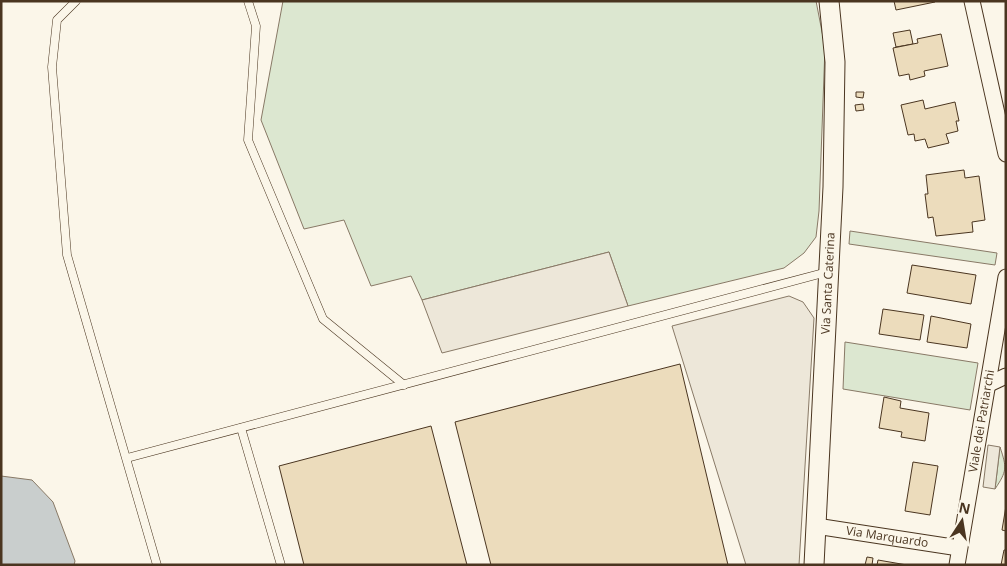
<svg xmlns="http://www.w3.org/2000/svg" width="1007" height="566" font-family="'Open Sans',sans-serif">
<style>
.green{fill:#dce7d0;stroke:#887966}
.parking{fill:#ede7d9;stroke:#887966}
.water{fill:#c9cecd;stroke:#887966}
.building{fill:#ecdcbc;stroke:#4a3520}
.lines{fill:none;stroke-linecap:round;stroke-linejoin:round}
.service-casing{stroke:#4a3520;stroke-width:9}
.minor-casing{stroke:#4a3520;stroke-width:17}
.tertiary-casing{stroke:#4a3520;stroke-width:21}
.service{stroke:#fbf6e9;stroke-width:8}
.minor{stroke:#fbf6e9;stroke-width:15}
.tertiary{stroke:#fbf6e9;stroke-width:19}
.labels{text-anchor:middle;stroke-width:4;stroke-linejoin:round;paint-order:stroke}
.street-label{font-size:12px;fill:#4a3520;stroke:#fbf6e9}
</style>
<rect width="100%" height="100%" fill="#fbf6e9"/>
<g class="green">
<path d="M283,1H816L825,47L819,211L816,237L804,253L784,268L628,306L609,252L422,300L411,276L371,286L344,220L304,229L261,120Z"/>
<path d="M850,231L997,253L995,265L849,244Z"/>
<path d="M845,342L978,363L970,410L843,389Z"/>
<path d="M1000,447C1007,468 1007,471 995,489Z"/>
</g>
<g class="parking">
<path d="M609,252L628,306L442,353L422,300Z"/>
<path d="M789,296L803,302L814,318L799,565H746L672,326Z"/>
<path d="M988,445L1000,447L995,489L983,487Z"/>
</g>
<path class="water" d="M1,476L32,480L53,502L75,561L74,565H1Z"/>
<g class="building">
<path d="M894,1H935V2L896,10Z"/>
<path d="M910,30L913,44L896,47L893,33Z"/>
<path d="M941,34L948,66L924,71L925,76L910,80L909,74L899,76L893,48L918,43L917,39Z"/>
<path d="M856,92H864L863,98L856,97Z"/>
<path d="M923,100L925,109L955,102L959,121H956L958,131L946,134L949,143L928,148L925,139L915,141L914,134L908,135L901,105Z"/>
<path d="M863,104L864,110L856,111L855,105Z"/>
<path d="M964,170L965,178L979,176L985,220L972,222L973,232L936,236L933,217L928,218L925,194H928L926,175Z"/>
<path d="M912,265L976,275L971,304L907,293Z"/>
<path d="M883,309L924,315L920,340L879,334Z"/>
<path d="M931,316L971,324L967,348L927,342Z"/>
<path d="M680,364L728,565H491L455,422Z"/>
<path d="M884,397L901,401L900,408L929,413L925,441L901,437L902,432L879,428Z"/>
<path d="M431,426L467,565H304L279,466Z"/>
<path d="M913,462L938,466L930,515L905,511Z"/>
<path d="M1006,506V531L1002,530Z"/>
<path d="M1004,550H1006V565H1001Z"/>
<path d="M867,557L873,558L872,565H865Z"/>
<path d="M878,560L907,565H877Z"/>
</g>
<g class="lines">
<defs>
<g id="service">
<path d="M76,1L57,20L52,67L67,255L157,565"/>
<path d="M248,1L256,26L248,140L323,319L404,385"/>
<path d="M241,428L281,565"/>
<path d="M127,458L827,272"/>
</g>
<g id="minor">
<path d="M972,1L1006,154"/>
<path d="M989,384L1006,376"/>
<path id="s1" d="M816,526L959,548"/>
<path id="s2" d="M957,565L1006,277"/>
</g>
<g id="tertiary">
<path id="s3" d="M814,565L833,187L835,62L829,1"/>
</g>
</defs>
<use href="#service" class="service-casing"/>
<use href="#minor" class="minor-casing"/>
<use href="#tertiary" class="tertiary-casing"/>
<use href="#service" class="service"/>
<use href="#minor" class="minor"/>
<use href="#tertiary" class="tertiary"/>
</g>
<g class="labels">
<g class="street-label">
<text dy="4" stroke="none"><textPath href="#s3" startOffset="282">Via Santa Caterina</textPath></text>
<text dy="4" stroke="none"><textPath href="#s2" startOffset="146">Viale dei Patriarchi</textPath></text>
<text dy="4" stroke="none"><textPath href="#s1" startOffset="72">Via Marquardo</textPath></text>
</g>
</g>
<rect width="1007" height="566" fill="none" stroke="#4a3520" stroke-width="5"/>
<g transform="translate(962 521) rotate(12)" stroke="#fbf6e9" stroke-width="4" paint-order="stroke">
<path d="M0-4L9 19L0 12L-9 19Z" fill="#4a3520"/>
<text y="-8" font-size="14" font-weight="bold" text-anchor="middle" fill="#4a3520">N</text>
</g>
</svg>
